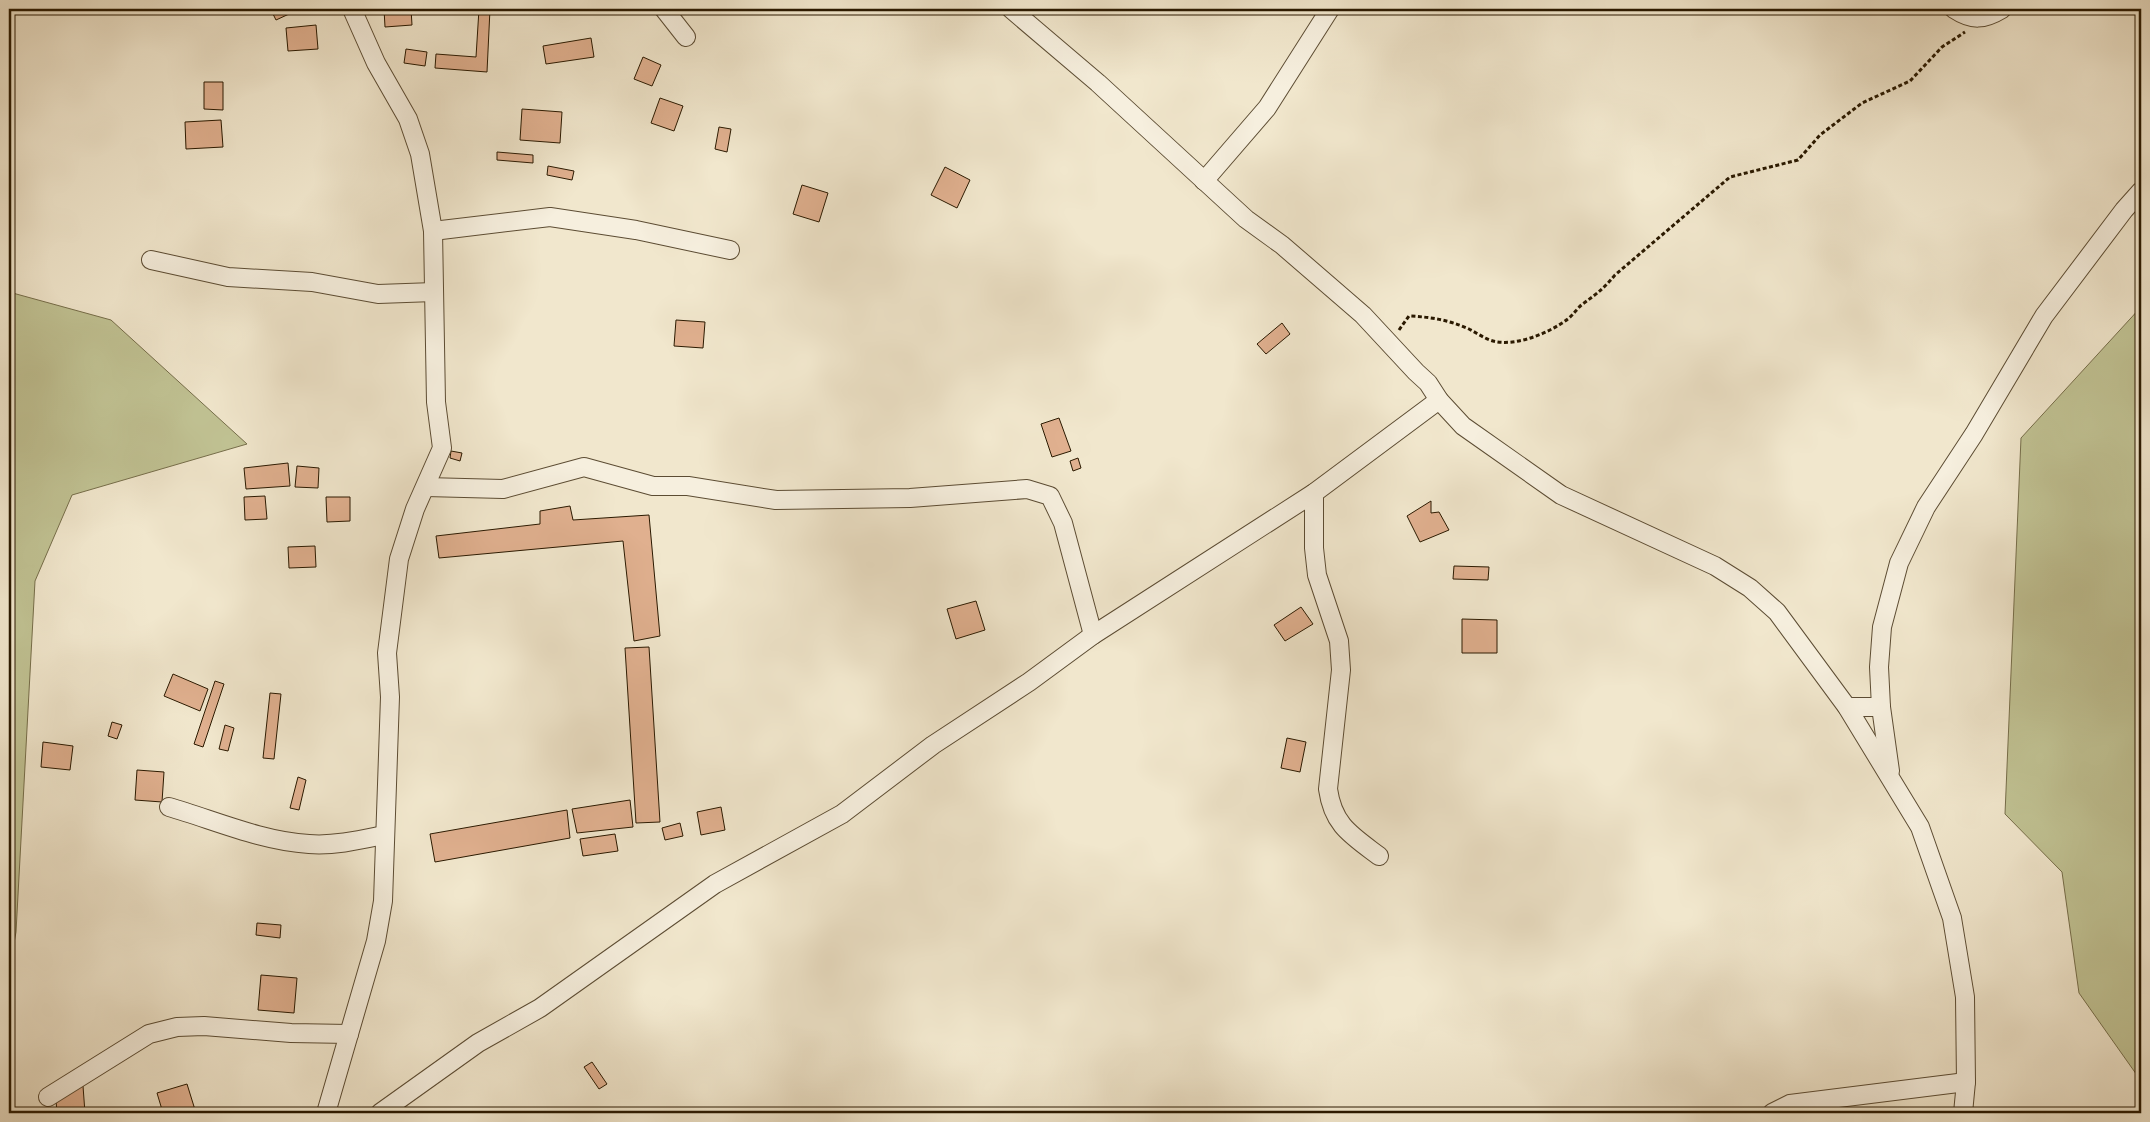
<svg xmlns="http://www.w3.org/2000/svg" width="2150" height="1122" font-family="'Old Standard TT',serif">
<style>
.green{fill:#c1c394;stroke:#766e4a}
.building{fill:#e0b08f;stroke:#2a1900}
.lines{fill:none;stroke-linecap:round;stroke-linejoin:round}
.minor-casing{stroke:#5c4c33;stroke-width:20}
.path{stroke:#2a1900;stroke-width:3;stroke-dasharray:4 2.5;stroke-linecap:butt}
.minor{stroke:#f6efde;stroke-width:18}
</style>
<rect width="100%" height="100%" fill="#f1e7cd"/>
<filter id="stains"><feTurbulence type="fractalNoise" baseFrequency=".004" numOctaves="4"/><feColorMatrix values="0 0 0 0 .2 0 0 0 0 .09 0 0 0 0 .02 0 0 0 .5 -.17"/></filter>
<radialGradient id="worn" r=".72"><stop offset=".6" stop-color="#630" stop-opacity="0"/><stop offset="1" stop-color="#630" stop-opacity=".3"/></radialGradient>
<g class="green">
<path d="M9,292L111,320L247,444L72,495L35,581L16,932L9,971Z"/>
<path d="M2141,307V696L2138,709L2141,724V1077L2139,1078L2079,993L2062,872L2005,814L2021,438Z"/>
</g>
<g class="building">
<path d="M273,9H300L276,20L271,10Z"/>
<path d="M384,9H411L412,25L385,27Z"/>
<path d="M479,9H490L487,72L435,68L436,54L476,57Z"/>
<path d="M316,25L318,49L288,51L286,28Z"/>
<path d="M591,38L594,57L546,64L543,46Z"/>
<path d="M406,49L427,52L425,66L404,63Z"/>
<path d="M643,57L661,65L652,86L634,79Z"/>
<path d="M204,82H223V110L204,109Z"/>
<path d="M660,98L683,106L674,131L651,123Z"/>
<path d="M522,109L562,112L560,143L520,140Z"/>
<path d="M221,120L223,147L186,149L185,122Z"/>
<path d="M719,127L731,129L727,152L715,149Z"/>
<path d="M497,152L533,155V163L497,160Z"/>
<path d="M548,166L574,171L572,180L547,175Z"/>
<path d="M945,167L970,180L957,208L931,195Z"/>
<path d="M802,185L828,193L819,222L793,214Z"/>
<path d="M676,320L705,322L703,348L674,346Z"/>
<path d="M1282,323L1290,334L1266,354L1257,344Z"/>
<path d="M1059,418L1071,451L1052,457L1041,424Z"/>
<path d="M451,451L462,453L460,461L450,458Z"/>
<path d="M1078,458L1081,468L1073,471L1070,461Z"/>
<path d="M288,463L290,486L246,489L244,468Z"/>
<path d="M297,466L319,468L318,488L295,487Z"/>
<path d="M265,496L267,519L245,520L244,497Z"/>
<path d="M326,497H350V521L327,522Z"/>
<path d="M1431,501V513L1439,512L1449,530L1420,542L1407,516Z"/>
<path d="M570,506L573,520L649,515L660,636L634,641L623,541L439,558L436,536L540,524V511Z"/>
<path d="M315,546L316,567L289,568L288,547Z"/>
<path d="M1454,566L1489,567L1488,580L1453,579Z"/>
<path d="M976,601L985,630L956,639L947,609Z"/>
<path d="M1301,607L1313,624L1285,641L1274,625Z"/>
<path d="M1462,619L1497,620V653H1462Z"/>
<path d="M649,647L660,822L636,823L625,648Z"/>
<path d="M173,674L208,689L200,711L164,696Z"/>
<path d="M215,681L224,684L203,747L194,744Z"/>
<path d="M270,693L281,694L274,759L263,758Z"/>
<path d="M112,722L122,725L117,739L108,736Z"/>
<path d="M225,725L234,728L228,751L219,749Z"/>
<path d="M1287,738L1306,742L1300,772L1281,768Z"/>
<path d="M43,742L73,746L70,770L41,767Z"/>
<path d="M137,770L164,772L162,802L135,800Z"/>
<path d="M298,777L306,780L299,810L290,808Z"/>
<path d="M630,800L633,827L577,833L572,809Z"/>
<path d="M721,807L725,830L701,835L697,812Z"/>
<path d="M567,810L570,838L435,862L430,834Z"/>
<path d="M680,823L683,836L665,840L662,828Z"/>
<path d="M615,834L618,851L583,856L580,839Z"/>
<path d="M257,923L281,925L280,938L256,935Z"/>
<path d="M261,975L297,978L294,1013L258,1010Z"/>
<path d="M592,1062L607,1084L599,1089L584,1067Z"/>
<path d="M187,1084L196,1113H163L157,1093Z"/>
<path d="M83,1086L85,1113H57L55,1088Z"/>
<path d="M40,1109V1113H21V1110Z"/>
</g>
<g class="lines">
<defs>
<g id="minor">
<path d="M664,9L686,37"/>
<path d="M1011,9L1098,83L1246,219L1282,245L1363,315L1416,372L1428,383L1439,400L1463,426L1561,495L1715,566L1750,588L1777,612L1847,707L1920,827L1952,918L1965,997L1966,1082L1963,1113"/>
<path d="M1954,9C1972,21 1984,20 2002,9"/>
<path d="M1204,181L1267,108L1330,9"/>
<path d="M433,231L550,217L636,230L730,250"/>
<path d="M151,260L228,277L312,282L378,294L434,292"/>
<path d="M426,487L503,489L584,467L653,486H688L776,500L910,498L1027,489L1050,496L1063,523L1093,635"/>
<path d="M1314,493V548L1317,575L1339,641L1341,670L1328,789C1333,825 1351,835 1379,856"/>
<path d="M1847,707H1881"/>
<path d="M1890,771L1881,707L1879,667L1882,627L1899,563L1926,507L1974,434L2044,316L2124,210L2141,191"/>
<path d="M169,807C214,820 261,841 309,844C334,846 360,840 384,835"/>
<path d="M48,1097L149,1034L177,1027L204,1026L291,1033L349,1034"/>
<path d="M326,1113L376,941L383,901L390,697L387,653L399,559L415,509L442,448L436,402L433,231L420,154L408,119L376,63L352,9"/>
<path d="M380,1113L478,1043L540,1008L715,884L842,814L933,745L1029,682L1093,635L1314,493L1439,400"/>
<path d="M1772,1113L1790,1104L1966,1082"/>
</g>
</defs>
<use href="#minor" class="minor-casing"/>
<path class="path" d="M1399,330L1409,316C1431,317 1449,320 1469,329C1477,333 1485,339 1493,341C1516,347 1549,333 1568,319C1574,314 1578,307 1584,303C1599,292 1603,289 1615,275L1730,177L1798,160L1820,135L1862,103L1910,81L1942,47L1965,32"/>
<use href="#minor" class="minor"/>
</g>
<rect width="2150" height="1122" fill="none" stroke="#f1e7cd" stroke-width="30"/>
<rect x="10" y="10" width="2130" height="1102" fill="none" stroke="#2a1900" stroke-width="2.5"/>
<rect x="15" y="15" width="2120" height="1092" fill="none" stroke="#2a1900"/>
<rect width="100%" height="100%" filter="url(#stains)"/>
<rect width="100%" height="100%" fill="url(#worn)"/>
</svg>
